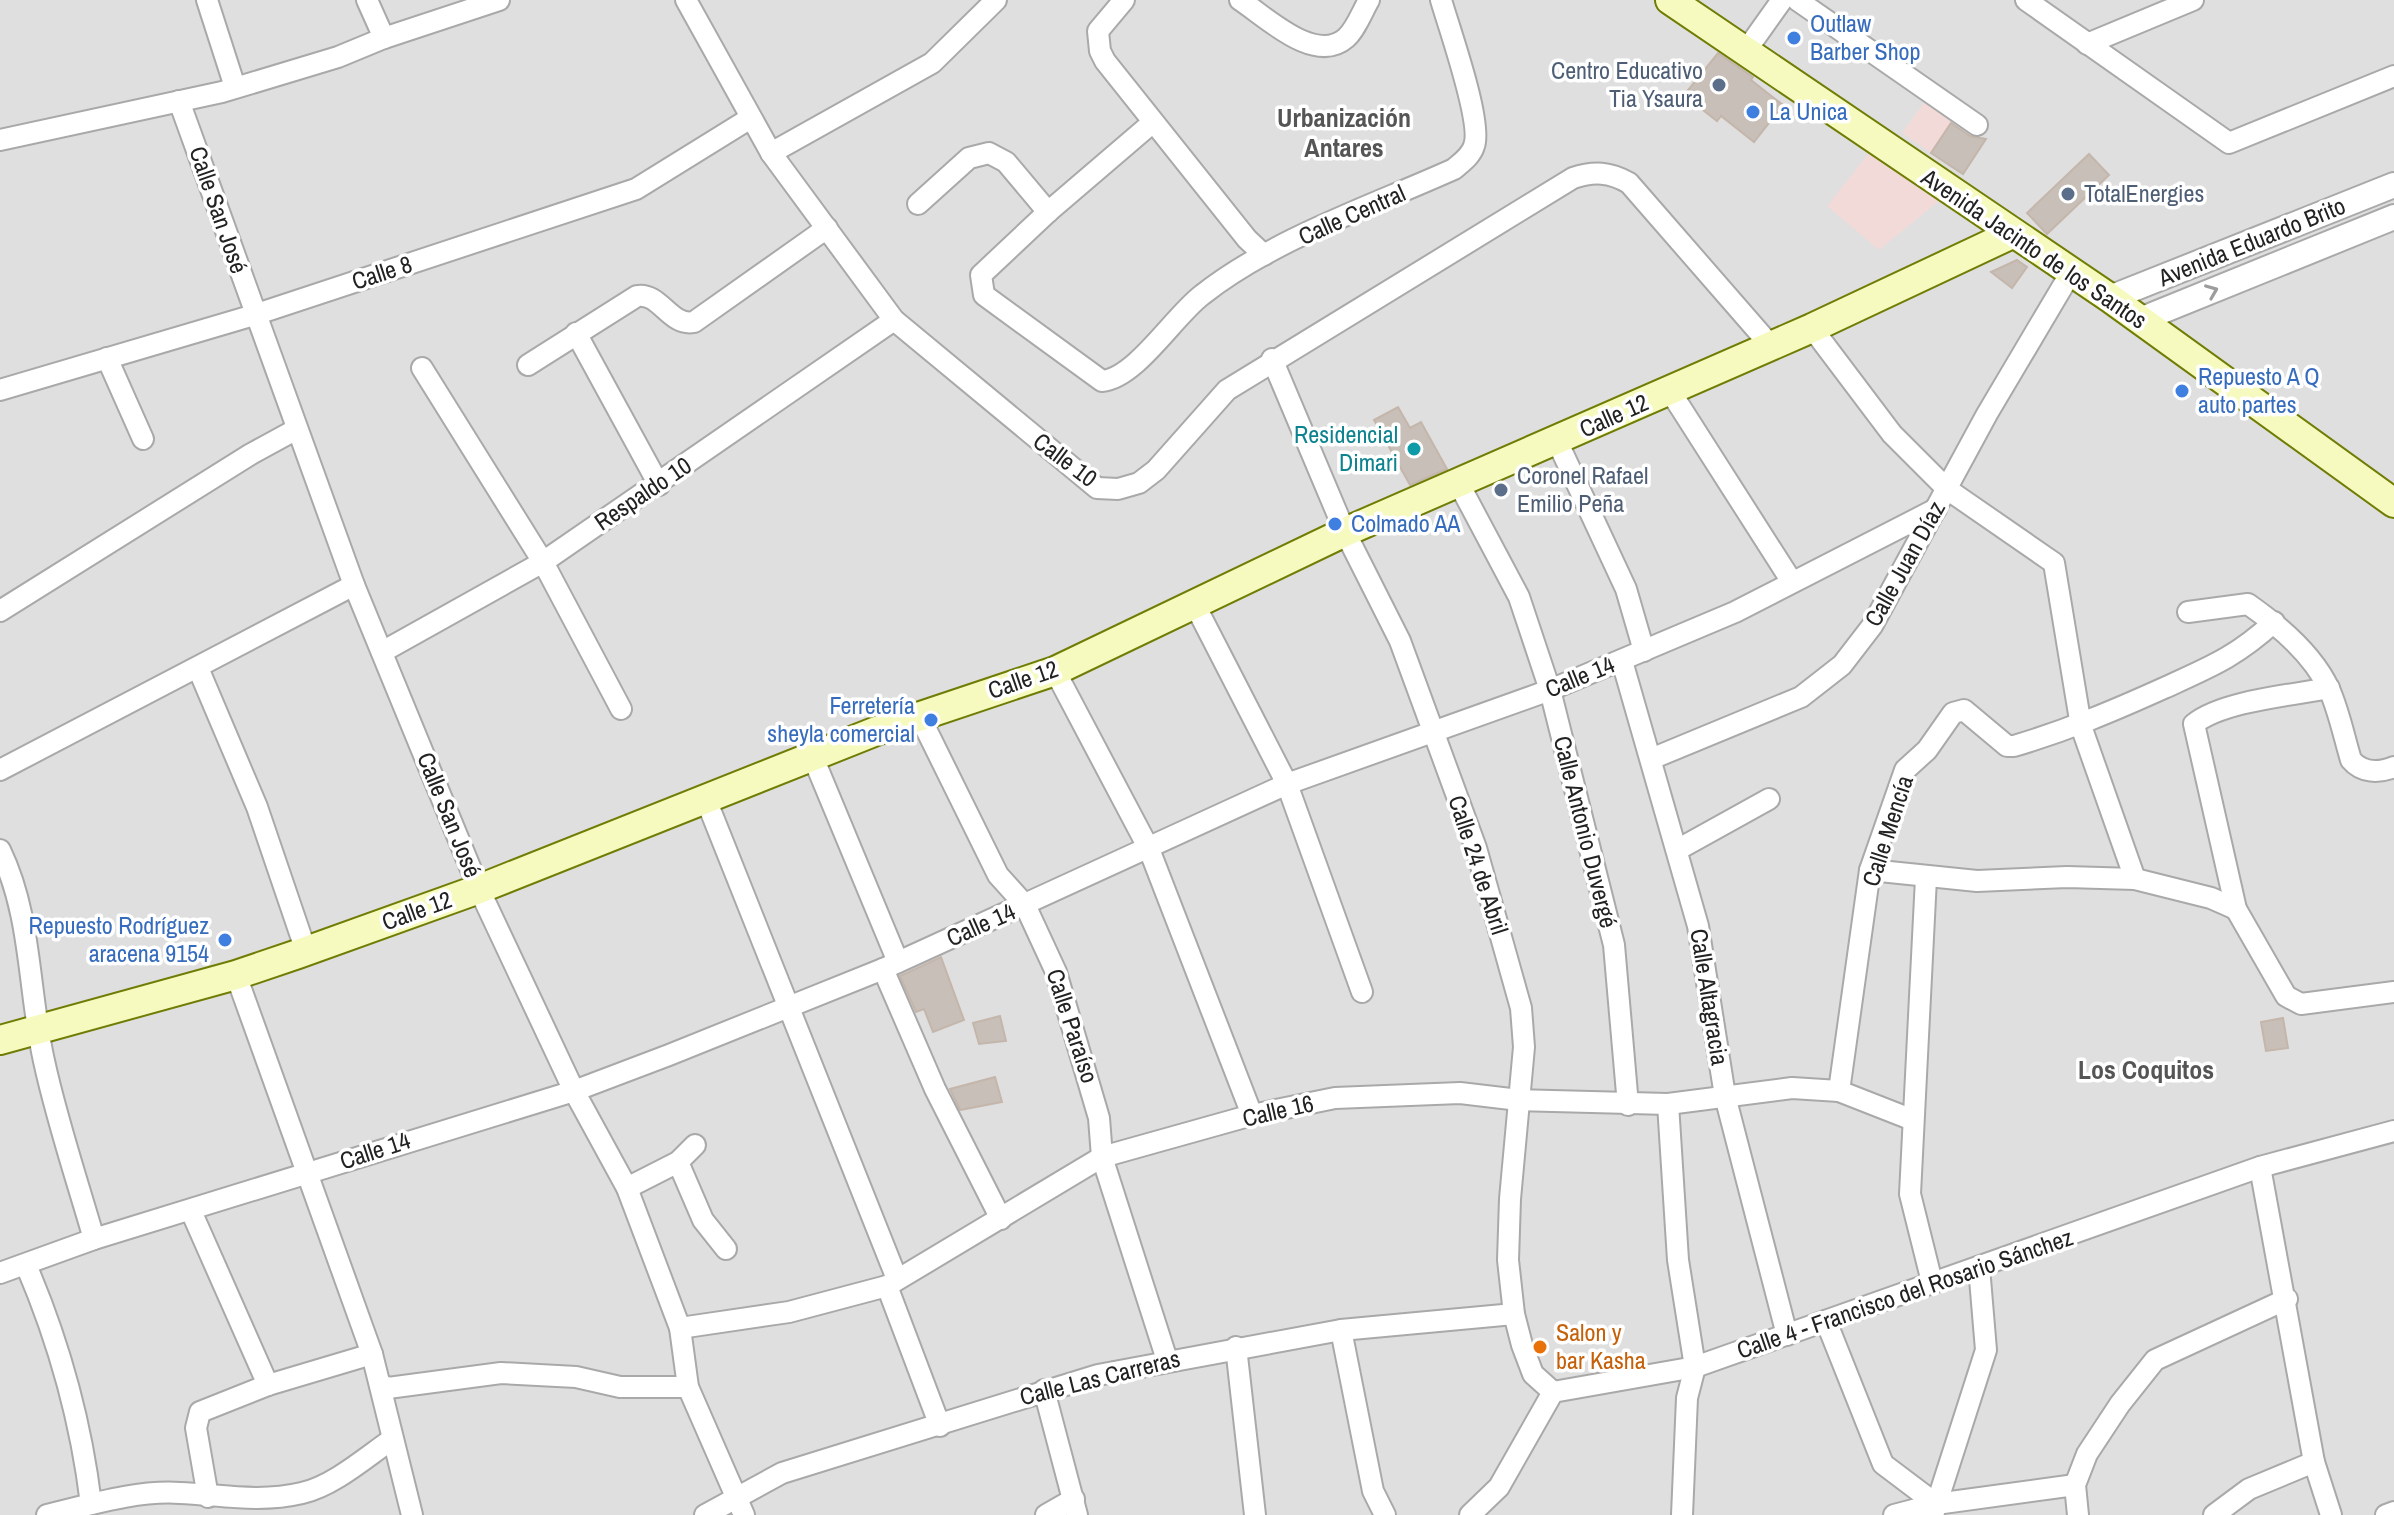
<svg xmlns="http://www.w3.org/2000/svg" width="2394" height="1515" font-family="'Archivo Narrow',sans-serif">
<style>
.residential{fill:#e0dfdf}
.commercial{fill:#f2dad9}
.building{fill:#c7bfb8;stroke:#c4b6ab;stroke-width:2}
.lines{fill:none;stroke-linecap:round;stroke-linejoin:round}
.minor-casing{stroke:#a9a9a9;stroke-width:24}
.tertiary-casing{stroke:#a9a9a9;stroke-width:28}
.secondary-casing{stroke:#707d05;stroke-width:32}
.minor{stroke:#fff;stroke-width:20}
.tertiary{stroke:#fff;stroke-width:24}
.secondary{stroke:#f7fabf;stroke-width:28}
.oneway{stroke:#9c9c9c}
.shop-dot{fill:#3f7fe0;stroke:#fff;stroke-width:3}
.service-dot{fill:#5c6f8a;stroke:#fff;stroke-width:3}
.culture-dot{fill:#0f9aa8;stroke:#fff;stroke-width:3}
.food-dot{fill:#e8710a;stroke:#fff;stroke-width:3}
.labels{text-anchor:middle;stroke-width:7;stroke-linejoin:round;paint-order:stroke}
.shop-label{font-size:24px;fill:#366cbe;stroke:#fff;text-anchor:start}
.service-label{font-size:24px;fill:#4e5e75;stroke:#fff;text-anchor:start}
.street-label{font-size:24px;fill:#222;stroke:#fff}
.culture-label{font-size:24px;fill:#0d838f;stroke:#fff;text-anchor:end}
.food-label{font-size:24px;fill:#c56008;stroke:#fff;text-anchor:start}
.neighbourhood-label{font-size:26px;font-weight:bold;fill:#555;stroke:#fff}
</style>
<rect width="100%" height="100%" fill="#f2efe9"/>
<rect class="residential" x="0" y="0" width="2394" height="1515"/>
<g class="commercial">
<path d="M1926,100L1954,118L1931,153L1902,133Z"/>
<path d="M1869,153L1939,201L1879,250L1827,206Z"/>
</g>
<g class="building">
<path d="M1718,53L1753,77L1751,80L1783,105L1754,142L1721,116L1717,121L1684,95Z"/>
<path d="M1951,123L1970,136L1986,139L1963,174L1931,153Z"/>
<path d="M2089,154L2109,175L2047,234L2027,213Z"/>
<path d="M2017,260L2027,267L2012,288L1991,272Z"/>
<path d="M1398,407L1410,428L1421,422L1447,469L1410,485L1374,420Z"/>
<path d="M941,957L964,1020L933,1032L924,1009L916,1012L900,976Z"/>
<path d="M1000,1016L1006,1041L979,1044L973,1023Z"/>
<path d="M2283,1018L2288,1048L2266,1051L2261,1022Z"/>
<path d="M995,1077L1002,1102L960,1110L950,1089Z"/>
</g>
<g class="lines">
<defs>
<g id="minor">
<path d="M207,0L235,87"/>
<path d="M367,0L384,38"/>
<path d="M686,0L771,153L894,320L1097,488L1118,489L1139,483L1156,470L1227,390L1573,178C1594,171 1610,172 1629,183L1771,346"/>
<path d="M1124,0L1098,31L1100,51L1105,61L1247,239L1264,255"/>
<path d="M1240,0C1266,17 1315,65 1346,38C1356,29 1362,12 1369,0"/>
<path d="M1797,0L1977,125"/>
<path d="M2026,0L2229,143L2394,76"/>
<path d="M2087,44L2193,0"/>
<path d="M1745,52L1782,0"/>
<path d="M179,101L354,585L479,889L574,1091L627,1188L680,1328L688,1387L744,1515"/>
<path d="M1152,123L1048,212L981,275L984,295L1102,381C1136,378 1174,316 1202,295C1273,239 1372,206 1454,169C1462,162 1471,156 1474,146C1483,123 1449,28 1441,0"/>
<path d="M0,140L222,92L338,57L384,38L499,0"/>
<path d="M771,153L932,63L996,0"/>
<path d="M918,204L969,158L989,153L1006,162L1048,212"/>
<path d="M1812,328L1892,434L1947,489L2054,563L2081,726L2135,879"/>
<path d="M576,333L659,485"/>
<path d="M107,358L143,439"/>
<path d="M1272,359L1345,532L1400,641L1476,848L1521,1008L1524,1047L1510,1199L1508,1260L1514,1314L1522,1345L1533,1374L1553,1392"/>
<path d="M528,365L637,296C660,292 670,327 694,322L827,228"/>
<path d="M422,368L543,562L621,709"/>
<path d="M0,390L254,315L636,189L749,119"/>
<path d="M1670,391L1792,582"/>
<path d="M1557,441L1626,589L1644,651"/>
<path d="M1459,484L1519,597L1550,690L1614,945L1628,1105"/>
<path d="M1195,605L1287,784L1362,992"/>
<path d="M0,611L251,454L295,430"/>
<path d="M2188,612L2248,604C2278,625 2313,654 2329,689C2339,711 2344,737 2351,760C2362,773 2379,773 2394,767"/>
<path d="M382,652L543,562L894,320"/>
<path d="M1622,661L1698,926L1725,1096L1787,1335"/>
<path d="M198,668L257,807L306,951"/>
<path d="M1055,671L1149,849L1252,1115"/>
<path d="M2329,688C2293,695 2222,701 2194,724L2236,909L2286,996L2301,1004L2394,992"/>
<path d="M919,715L998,875L1025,905L1056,972L1099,1118L1102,1157L1167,1360"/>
<path d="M812,755L898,962"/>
<path d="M1651,759L1801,697L1842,665L1872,626L1987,414L2070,274"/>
<path d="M0,770L354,585"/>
<path d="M705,797L897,1279"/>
<path d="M0,850C32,916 28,990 44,1061C57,1121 77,1180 94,1239"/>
<path d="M1677,850L1769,799"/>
<path d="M1870,870L1977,881L2067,877L2135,879L2211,898L2236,909"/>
<path d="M1926,878L1910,1194L1932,1282"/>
<path d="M883,969L935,1089L1001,1219"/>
<path d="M236,975L372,1354L412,1515"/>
<path d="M1839,1091L1870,870L1905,770L1927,750L1953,713L1964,710L2007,746H2014C2068,730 2113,711 2164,688C2210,667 2236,657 2274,622"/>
<path d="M1668,1104L1678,1260L1695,1367L1687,1398L1682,1515"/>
<path d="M678,1162L703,1220L726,1249"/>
<path d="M2260,1167L2314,1462L2331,1515"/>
<path d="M627,1188L678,1162L695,1145"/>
<path d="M191,1211L268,1385"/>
<path d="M26,1265C59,1342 81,1421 91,1504"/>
<path d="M0,1273L94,1239L574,1091L669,1055L883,969L1287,784L1550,690L1735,612L1936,509"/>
<path d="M887,1286L940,1426"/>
<path d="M1826,1321L1883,1464L1936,1504"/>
<path d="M680,1328L789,1312L887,1286L1102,1157L1252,1115L1335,1098L1460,1093L1519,1100L1668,1104L1792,1088L1839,1091L1913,1120"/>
<path d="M1341,1330L1373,1491L1385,1515"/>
<path d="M1236,1347L1255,1515"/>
<path d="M380,1384L388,1388L501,1373L576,1377L620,1387H688"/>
<path d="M1044,1390L1077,1515"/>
<path d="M208,1497L196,1428L200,1412L268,1385L372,1354"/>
<path d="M47,1515C89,1505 137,1490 180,1493C222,1495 260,1503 302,1493C333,1486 365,1458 391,1440"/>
<path d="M705,1515L782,1473L1098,1375L1341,1330L1514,1314"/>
<path d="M1046,1515L1074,1499"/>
<path d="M1470,1515L1499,1487L1553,1392L1695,1367L2260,1167L2394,1131"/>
<path d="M1894,1515L1936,1504L2075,1485"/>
<path d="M1933,1515L1986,1350L1979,1267"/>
<path d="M2078,1515L2075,1485L2087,1454L2120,1404L2155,1360L2287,1299"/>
<path d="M2214,1515L2249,1489L2314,1462"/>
<path d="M2386,1515L2394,1512"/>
</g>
<g id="tertiary">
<path d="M2110,298L2394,185"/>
<path d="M2140,320L2394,217"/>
</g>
<g id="secondary">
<path d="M1670,0L2110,298L2394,503"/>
<path d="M0,1040L236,975L298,954L479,889L879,730L1055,671L1345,532L1812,328L2012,234"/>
</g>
</defs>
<use href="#minor" class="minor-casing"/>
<use href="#tertiary" class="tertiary-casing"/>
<use href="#secondary" class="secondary-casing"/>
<use href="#minor" class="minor"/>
<use href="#tertiary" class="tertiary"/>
<use href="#secondary" class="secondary"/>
</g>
<defs><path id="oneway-chevron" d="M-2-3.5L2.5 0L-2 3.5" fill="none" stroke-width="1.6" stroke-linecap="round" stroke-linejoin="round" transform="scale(2)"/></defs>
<use class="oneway" href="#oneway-chevron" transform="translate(2212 291) rotate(-22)"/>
<g class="shop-dot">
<circle cx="1794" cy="38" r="8"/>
<circle cx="1753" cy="112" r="8"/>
<circle cx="2182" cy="391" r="8"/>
<circle cx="1335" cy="524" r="8"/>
<circle cx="931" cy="720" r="8"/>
<circle cx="225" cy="940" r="8"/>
</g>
<g class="service-dot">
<circle cx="1719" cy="85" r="8"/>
<circle cx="2068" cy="194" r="8"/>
<circle cx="1501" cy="490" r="8"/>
</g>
<circle class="culture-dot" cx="1414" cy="449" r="8"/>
<circle class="food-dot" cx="1540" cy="1347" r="8"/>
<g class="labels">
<g class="shop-label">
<text x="1810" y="32">Outlaw<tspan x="1810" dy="28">Barber Shop</tspan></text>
<text x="1769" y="120">La Unica</text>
<text x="2198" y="385">Repuesto A Q<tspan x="2198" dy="28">auto partes</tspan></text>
<text x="1351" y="532">Colmado AA</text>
<text x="915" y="714" text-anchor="end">Ferretería<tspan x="915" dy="28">sheyla comercial</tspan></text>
<text x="209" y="934" text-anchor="end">Repuesto Rodríguez<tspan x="209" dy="28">aracena 9154</tspan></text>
</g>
<g class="service-label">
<text x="1703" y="79" text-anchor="end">Centro Educativo<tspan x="1703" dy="28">Tia Ysaura</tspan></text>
<text x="2084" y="202">TotalEnergies</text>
<text x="1517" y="484">Coronel Rafael<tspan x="1517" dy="28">Emilio Peña</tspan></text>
</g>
<g class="street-label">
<text transform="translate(218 210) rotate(71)" y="8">Calle San José</text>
<text transform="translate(1352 215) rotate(-24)" y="8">Calle Central</text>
<text transform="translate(2252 242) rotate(-22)" y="8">Avenida Eduardo Brito</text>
<text transform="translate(2034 249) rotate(34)" y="8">Avenida Jacinto de los Santos</text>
<text transform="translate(382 273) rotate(-18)" y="8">Calle 8</text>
<text transform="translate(1614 416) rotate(-24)" y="8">Calle 12</text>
<text transform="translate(1065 460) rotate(37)" y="8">Calle 10</text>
<text transform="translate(643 494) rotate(-34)" y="8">Respaldo 10</text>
<text transform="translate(1905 564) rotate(-61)" y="8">Calle Juan Díaz</text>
<text transform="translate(1580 677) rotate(-22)" y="8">Calle 14</text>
<text transform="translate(1023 680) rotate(-19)" y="8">Calle 12</text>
<text transform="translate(449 815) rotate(68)" y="8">Calle San José</text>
<text transform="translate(1888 831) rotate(-72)" y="8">Calle Mencía</text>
<text transform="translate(1585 832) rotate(76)" y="8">Calle Antonio Duvergé</text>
<text transform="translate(1478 865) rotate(72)" y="8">Calle 24 de Abril</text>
<text transform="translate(417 911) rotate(-20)" y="8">Calle 12</text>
<text transform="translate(981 925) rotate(-24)" y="8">Calle 14</text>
<text transform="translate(1709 997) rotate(81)" y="8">Calle Altagracia</text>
<text transform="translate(1072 1026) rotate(72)" y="8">Calle Paraíso</text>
<text transform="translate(1278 1111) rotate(-13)" y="8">Calle 16</text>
<text transform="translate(375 1151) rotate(-18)" y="8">Calle 14</text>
<text transform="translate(1905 1294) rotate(-19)" y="8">Calle 4 - Francisco del Rosario Sánchez</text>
<text transform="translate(1100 1378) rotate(-14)" y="8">Calle Las Carreras</text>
</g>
<g class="culture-label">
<text x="1398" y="443">Residencial<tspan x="1398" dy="28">Dimari</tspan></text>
</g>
<g class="food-label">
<text x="1556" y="1341">Salon y<tspan x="1556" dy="28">bar Kasha</tspan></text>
</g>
<g class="neighbourhood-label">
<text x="1344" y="127">Urbanización<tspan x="1344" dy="30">Antares</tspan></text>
<text x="2146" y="1079">Los Coquitos</text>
</g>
</g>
</svg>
